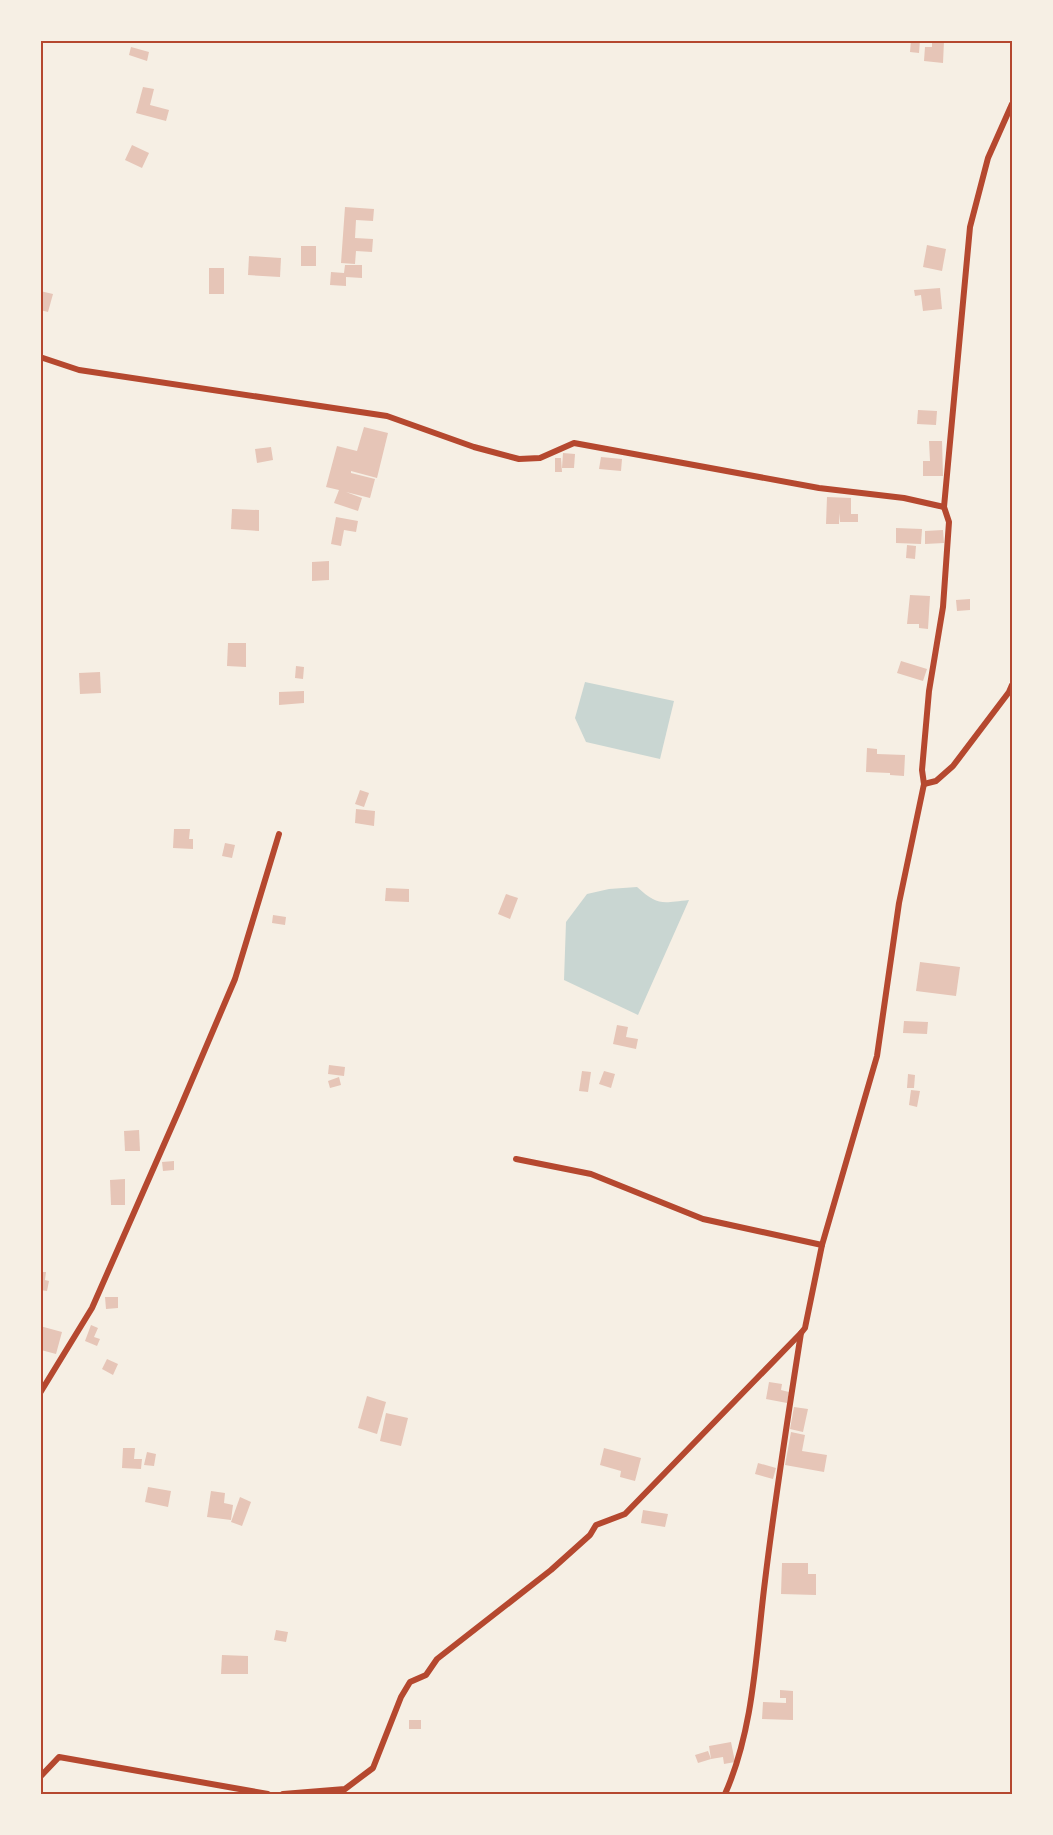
<svg xmlns="http://www.w3.org/2000/svg" width="1053" height="1835" font-family="'IBM Plex Sans',sans-serif">
<style>
.water{fill:#c9d6d2}
.building{fill:#e6c5b7}
.lines{fill:none;stroke-linecap:round;stroke-linejoin:round}
.minor{stroke:#b5482f;stroke-width:6}
.neatline{fill:none;stroke:#b5482f;stroke-width:2}
</style>
<rect width="100%" height="100%" fill="#f6efe4"/>
<g class="water">
<path d="M585,682L674,701L660,759L586,742L575,718Z"/>
<path d="M637,887C658,906 661,903 689,900L638,1015L564,980L566,922L587,894L609,889Z"/>
</g>
<g class="building">
<path d="M911,40H920L919,53L910,52Z"/>
<path d="M932,40L944,41L943,63L924,61L925,47H932Z"/>
<path d="M131,47L149,52L147,61L129,55Z"/>
<path d="M143,87L154,89L150,105L169,110L166,121L136,113Z"/>
<path d="M132,145L149,153L142,168L125,160Z"/>
<path d="M345,207L374,209L373,221L356,220L355,238L373,239L372,252L356,251L355,264L341,263Z"/>
<path d="M927,245L946,249L942,271L923,267Z"/>
<rect x="301" y="246" width="15" height="20"/>
<path d="M249,256L281,258L280,277L248,275Z"/>
<path d="M345,265H362V278L346,277V286L330,285L331,272L344,273Z"/>
<rect x="209" y="268" width="15" height="26"/>
<path d="M940,288L942,309L923,311L921,295L915,296L914,290Z"/>
<path d="M40,291L53,294L48,312L40,310Z"/>
<path d="M918,410L937,411L936,425L917,424Z"/>
<path d="M364,427L388,433L377,478L351,471V473L375,479L370,498L346,492L362,498L358,511L334,503L339,490L326,487L337,446L357,451Z"/>
<path d="M929,441H942L943,476H923V461H930Z"/>
<path d="M271,447L273,460L257,463L255,449Z"/>
<path d="M563,453L575,454L574,468H562Z"/>
<path d="M601,457L622,459L621,471L599,469Z"/>
<path d="M555,458H561L562,472H555Z"/>
<path d="M827,497L851,498V514H858V522H840L839,513V524H826Z"/>
<path d="M232,509L259,510V531L231,529Z"/>
<path d="M336,517L358,521L356,532L344,530L341,546L331,544Z"/>
<path d="M896,528L922,529L921,544L896,543Z"/>
<path d="M943,530L944,543L925,544V531Z"/>
<path d="M907,545L916,546L915,559L906,558Z"/>
<path d="M329,561V580L312,581V562Z"/>
<path d="M910,595L930,596L928,629L919,628V624H907Z"/>
<path d="M970,599V610L957,611L956,600Z"/>
<path d="M228,643H246V667L227,666Z"/>
<path d="M901,661L927,669L923,681L897,673Z"/>
<path d="M296,666L304,667L303,679L295,678Z"/>
<path d="M100,672L101,693L80,694L79,673Z"/>
<path d="M304,691V703L279,705V692Z"/>
<path d="M867,748L877,749V754L905,755L904,776L890,775V773L866,772Z"/>
<path d="M360,790L369,793L364,807L355,804Z"/>
<path d="M356,809L375,811L374,826L355,823Z"/>
<path d="M174,829H190L189,839H193V849L173,848Z"/>
<path d="M225,843L235,845L232,858L222,856Z"/>
<path d="M386,888L409,889V902L385,901Z"/>
<path d="M506,894L518,898L510,919L498,914Z"/>
<path d="M273,915L286,917L285,925L272,923Z"/>
<path d="M920,962L960,967L956,996L916,991Z"/>
<path d="M904,1021L928,1022L927,1034L903,1033Z"/>
<path d="M617,1025L628,1027L626,1037L638,1039L636,1049L613,1044Z"/>
<path d="M329,1065L345,1067L344,1076L328,1074Z"/>
<path d="M582,1071L591,1072L588,1092L579,1091Z"/>
<path d="M604,1071L615,1074L611,1088L599,1084Z"/>
<path d="M908,1074L915,1075L914,1088H907Z"/>
<path d="M339,1077L341,1085L330,1088L328,1081Z"/>
<path d="M911,1090L920,1091L917,1107L909,1105Z"/>
<path d="M139,1130L140,1151H125L124,1131Z"/>
<path d="M174,1161V1170L163,1171L162,1162Z"/>
<path d="M125,1179V1205H111L110,1180Z"/>
<path d="M40,1272H46L45,1280L49,1281L47,1291L40,1290Z"/>
<path d="M105,1297H118V1308L106,1309Z"/>
<path d="M91,1325L98,1328L94,1337L100,1339L97,1346L85,1341Z"/>
<path d="M40,1326L62,1332L56,1354L41,1350L43,1343H40Z"/>
<path d="M107,1359L118,1364L113,1375L102,1369Z"/>
<path d="M769,1382L782,1384L781,1390L789,1392L787,1403L766,1399Z"/>
<path d="M367,1396L386,1402L377,1434L358,1428Z"/>
<path d="M794,1407L808,1409L803,1432L790,1429Z"/>
<path d="M386,1413L408,1418L401,1446L380,1441Z"/>
<path d="M791,1432L805,1435L802,1451L827,1455L824,1472L785,1465Z"/>
<path d="M123,1448H135L134,1459H142L141,1469L122,1468Z"/>
<path d="M604,1448L641,1458L635,1481L620,1477L621,1471L600,1465Z"/>
<path d="M147,1452L156,1454L154,1466L144,1465Z"/>
<path d="M758,1463L776,1468L773,1479L755,1474Z"/>
<path d="M148,1487L171,1491L168,1507L145,1502Z"/>
<path d="M211,1491L225,1493L224,1503L233,1505L231,1520L207,1517Z"/>
<path d="M240,1497L251,1502L242,1526L231,1522Z"/>
<path d="M643,1510L668,1514L665,1527L641,1523Z"/>
<path d="M782,1563H808V1574H816V1595L781,1594Z"/>
<path d="M276,1630L288,1632L286,1642L274,1640Z"/>
<path d="M222,1655L248,1656V1674H221Z"/>
<path d="M780,1690L793,1691V1720L762,1719L763,1702L786,1703V1698H780Z"/>
<rect x="409" y="1720" width="12" height="9"/>
<path d="M731,1742L735,1762L724,1764L723,1757L711,1759L709,1746Z"/>
<path d="M708,1751L711,1759L698,1763L695,1755Z"/>
</g>
<g class="lines">
<g class="minor">
<path d="M40,357L79,370L387,416L474,447L519,459L540,458L574,443L819,488L904,498L944,507"/>
<path d="M924,784L936,781L953,766L1009,692L1012,685"/>
<path d="M516,1159L591,1174L703,1219L822,1245"/>
<path d="M40,1393L92,1308L180,1108L235,979L279,834"/>
<path d="M40,1777L59,1757L268,1794"/>
<path d="M283,1794L345,1789L373,1768L401,1697L410,1682L426,1675L437,1659L551,1570L590,1535L596,1525L625,1514L801,1333"/>
<path d="M725,1794C754,1729 756,1652 765,1581C775,1498 788,1416 801,1333L805,1328L822,1245L877,1056L899,903L924,784L922,770L929,691L943,607L949,522L944,507L970,227L988,158L1012,104"/>
</g>
</g>
<rect width="1053" height="1835" fill="none" stroke="#f6efe4" stroke-width="84"/>
<rect x="42" y="42" width="969" height="1751" class="neatline"/>
</svg>
